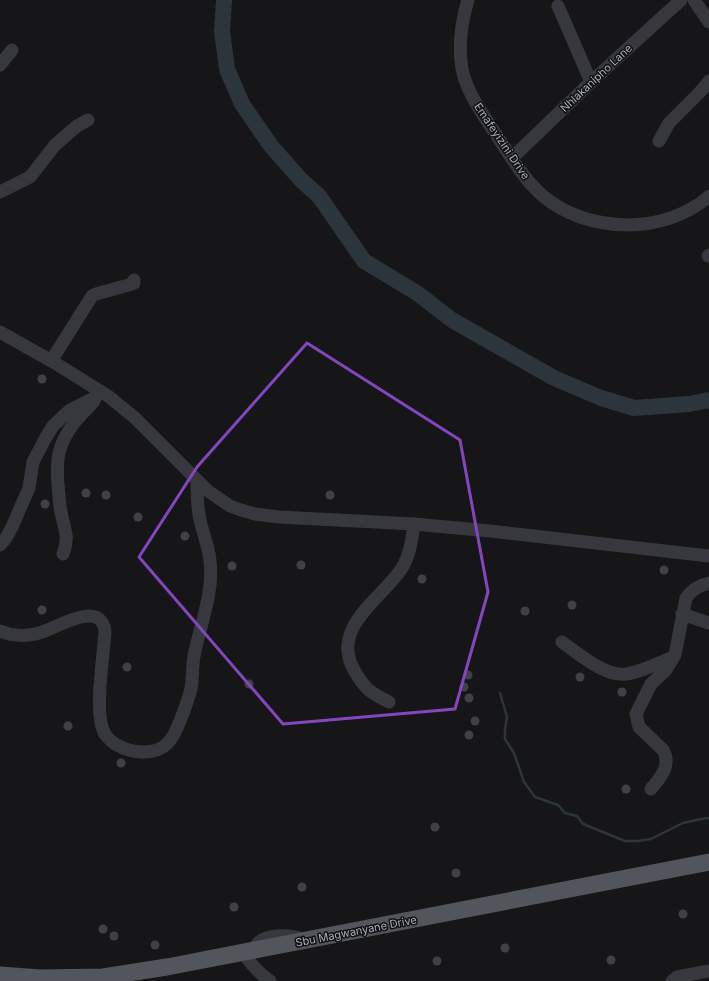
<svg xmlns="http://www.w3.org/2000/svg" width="709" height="981" font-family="Inter,sans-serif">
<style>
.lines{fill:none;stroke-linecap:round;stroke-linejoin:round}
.stream{stroke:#2c353c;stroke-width:2.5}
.river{stroke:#2c353c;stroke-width:16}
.building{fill:#404145}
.minor{stroke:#37383d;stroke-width:13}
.major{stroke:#53555c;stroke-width:17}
.marked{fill:none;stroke:#8446be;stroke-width:3;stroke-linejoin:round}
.labels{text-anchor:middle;stroke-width:3;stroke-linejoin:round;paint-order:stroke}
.street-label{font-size:11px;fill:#a8adb8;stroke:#111113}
</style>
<rect width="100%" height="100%" fill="#161618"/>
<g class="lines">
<path class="stream" d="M500,693L507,717L505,729V739L514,753L524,782L535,797L558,805L565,813L577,816L583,824L625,841H638L651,839L683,823L701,819L709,818"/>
<path class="river" d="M224,0L222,31L227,69L242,104L271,146L301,180L319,196L364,261L417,293L452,320L554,378L601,398L634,408L689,404L709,400"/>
</g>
<g class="building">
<circle cx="42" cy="379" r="4.5"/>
<circle cx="86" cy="493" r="4.5"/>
<circle cx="330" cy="495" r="4.5"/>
<circle cx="106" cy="495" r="4.5"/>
<circle cx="45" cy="504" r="4.5"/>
<circle cx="138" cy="517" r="4.5"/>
<circle cx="185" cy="536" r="4.5"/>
<circle cx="301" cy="565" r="4.5"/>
<circle cx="232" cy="566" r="4.5"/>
<circle cx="664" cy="570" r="4.5"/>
<circle cx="422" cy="579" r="4.5"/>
<circle cx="572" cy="605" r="4.5"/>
<circle cx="42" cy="610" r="4.5"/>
<circle cx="525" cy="611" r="4.5"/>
<circle cx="127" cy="667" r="4.5"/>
<circle cx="468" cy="675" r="4.5"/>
<circle cx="580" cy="677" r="4.5"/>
<circle cx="249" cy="684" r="4.5"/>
<circle cx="464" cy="687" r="4.5"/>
<circle cx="622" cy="692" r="4.5"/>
<circle cx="469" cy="698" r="4.5"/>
<circle cx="475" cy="721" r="4.5"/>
<circle cx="68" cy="726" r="4.5"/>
<circle cx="469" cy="735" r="4.5"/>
<circle cx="121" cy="763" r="4.5"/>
<circle cx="626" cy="789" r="4.5"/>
<circle cx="435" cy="827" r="4.5"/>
<circle cx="456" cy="873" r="4.5"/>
<circle cx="302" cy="887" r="4.5"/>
<circle cx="234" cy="907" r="4.5"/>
<circle cx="683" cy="914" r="4.5"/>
<circle cx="103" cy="929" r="4.5"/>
<circle cx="114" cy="936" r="4.5"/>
<circle cx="155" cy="945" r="4.5"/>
<circle cx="505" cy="948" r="4.5"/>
<circle cx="611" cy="960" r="4.5"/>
<circle cx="437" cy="961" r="4.5"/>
</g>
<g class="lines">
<g class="minor">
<path d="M468,0C461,23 458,45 462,69C467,93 482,113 495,133C510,155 523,179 543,196C588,234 665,235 709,196"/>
<path d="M694,0L709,22"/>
<path d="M558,6L591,82"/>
<path d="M0,65L12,50"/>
<path d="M659,141L669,123L700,92L709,81"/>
<path d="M512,158L591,82L681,0"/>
<path d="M0,192L30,177L55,145L77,126L88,120"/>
<path d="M708,256L709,255"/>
<path d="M0,332L55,363L108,396L134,417L208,491L230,506L241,510L255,514L279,517L414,524L490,531L709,556"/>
<path d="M51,361L92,296L96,294L132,284L134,283V280"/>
<path d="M0,545L6,538L12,527L29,488L33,462L45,439L53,426L70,410L96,397"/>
<path d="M63,554C70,535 64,530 61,512C59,503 59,493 58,484C56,458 58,445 74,423C80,415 88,409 94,401"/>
<path d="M682,614L709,623"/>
<path d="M0,631C12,636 27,637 39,633C56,629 100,598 105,631C104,655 93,715 105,734C113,746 129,752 144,752C166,752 173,739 180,721C184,711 188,700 191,689C193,678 192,667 194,656C200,625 214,593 210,561C209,547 203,534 200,520C197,507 197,494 197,481"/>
<path d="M562,642C579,654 605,677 626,674C642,672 658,663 673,657"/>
<path d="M389,702C369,692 365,689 354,670C330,627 382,599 402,568C410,555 412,539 414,524"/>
<path d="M651,789C660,778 672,765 663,750L639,727L636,714L651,684L666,670L675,655L686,598C692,589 699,585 709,583"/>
<path d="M253,951C255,949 256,945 258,943C267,933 292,935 302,939"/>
<path d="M244,953C251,965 259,973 270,981"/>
<path d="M672,981L677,977L709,971"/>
</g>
<path class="major" d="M0,975L40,978L103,977L167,967L709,862"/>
</g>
<path class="marked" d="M307,343L460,440L488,592L455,709L283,724L139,557L197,467Z"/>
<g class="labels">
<g class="street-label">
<text transform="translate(596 78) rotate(-43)" y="4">Nhlakanipho Lane</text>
<text transform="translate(502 141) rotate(56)" y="4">Emafeyizini Drive</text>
<text transform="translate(356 931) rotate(-11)" y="4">Sbu Magwanyane Drive</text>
</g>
</g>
</svg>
